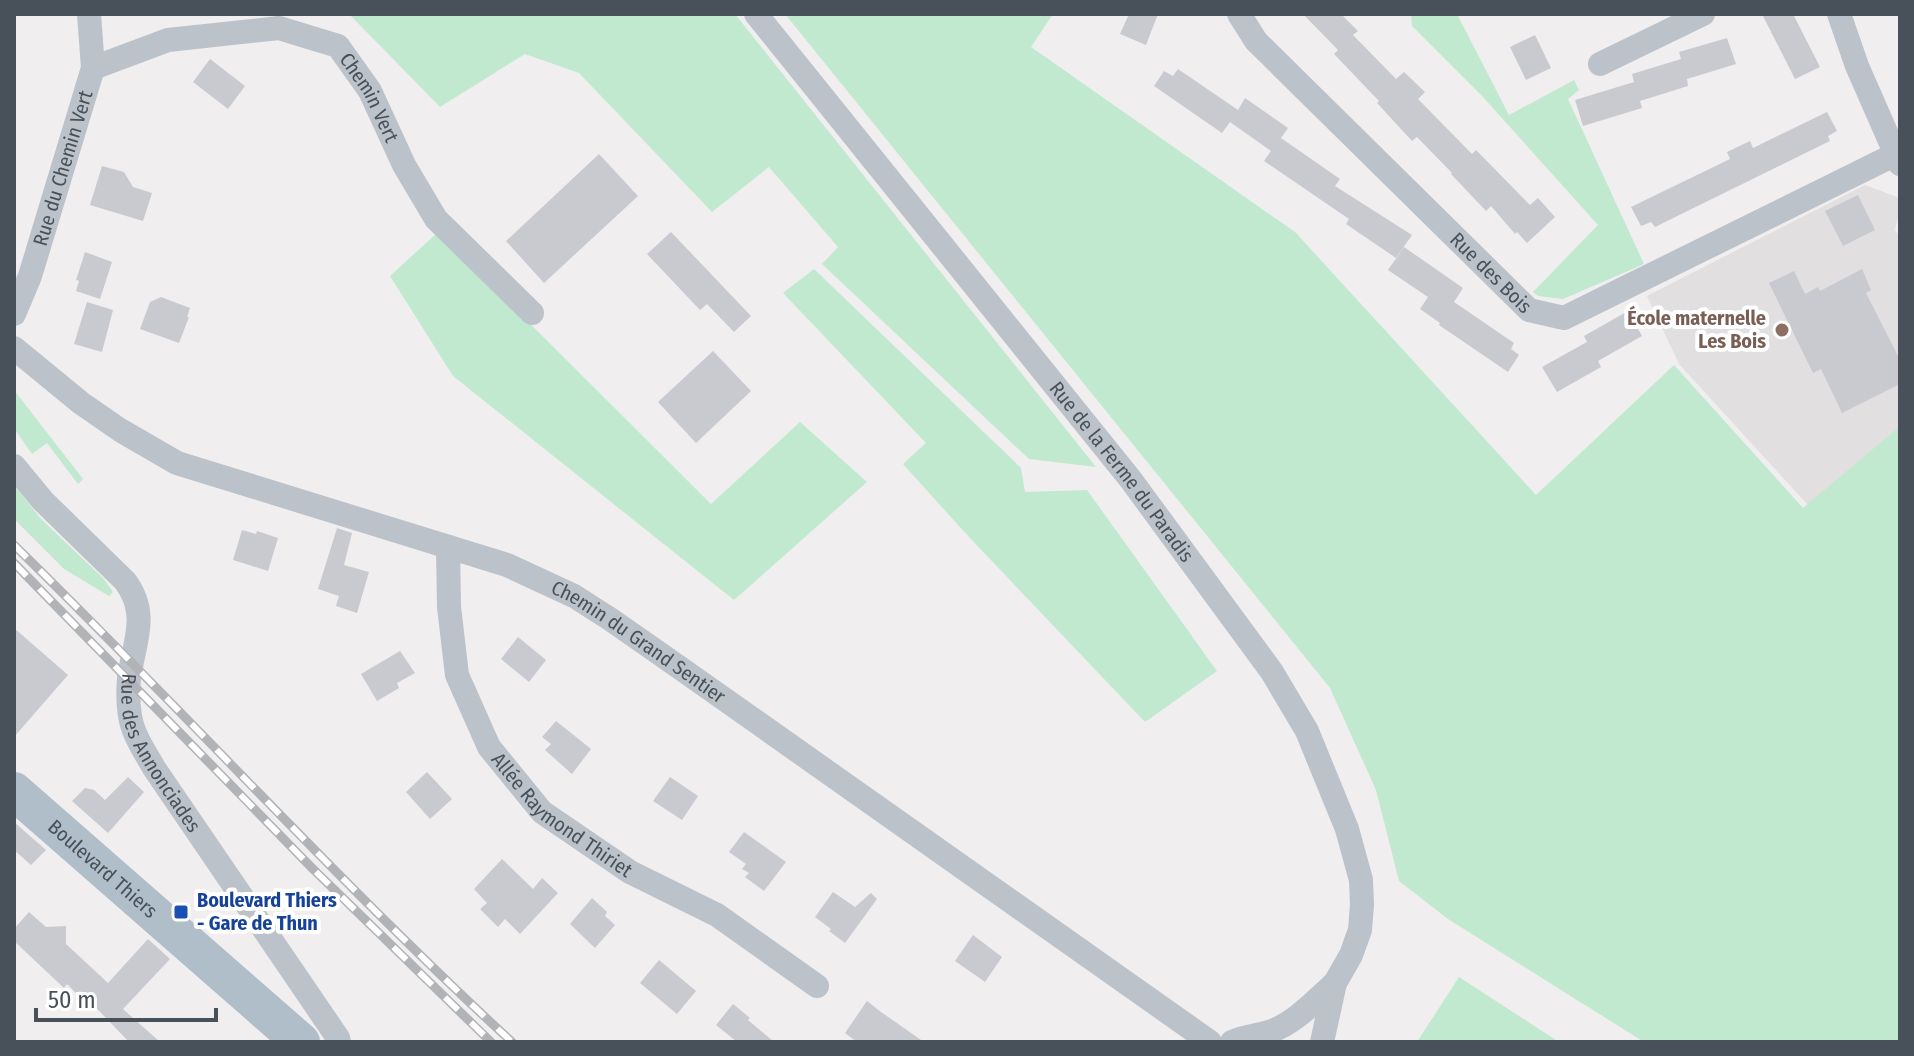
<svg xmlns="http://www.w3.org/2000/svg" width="1914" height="1056" font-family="'Fira Sans Condensed',sans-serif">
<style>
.education{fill:#e1dfdf}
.green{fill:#c1e9d0}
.building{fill:#c9cad0}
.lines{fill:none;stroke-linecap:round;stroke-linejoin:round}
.street{stroke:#bbc2c9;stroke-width:24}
.primary{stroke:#b0beca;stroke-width:38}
.rail-casing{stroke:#b1b3b7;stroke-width:9}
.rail{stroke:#fff;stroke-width:6;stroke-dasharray:18;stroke-linecap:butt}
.education-dot{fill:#8d6e63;stroke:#fff;stroke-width:3}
.transit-dot{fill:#1a4fb4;stroke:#fff;stroke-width:3}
.labels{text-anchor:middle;stroke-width:8;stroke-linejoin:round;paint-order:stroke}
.street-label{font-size:20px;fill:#485159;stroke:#fff}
.education-label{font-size:20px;font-weight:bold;fill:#785e54;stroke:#fff;text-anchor:end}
.transit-label{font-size:20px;font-weight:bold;fill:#164399;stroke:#fff;text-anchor:start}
</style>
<rect width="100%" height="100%" fill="#f0eeee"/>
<path class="education" d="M1865,185L1900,198V210L1895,230L1900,237V426L1808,505L1679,364L1647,296Z"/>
<g class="green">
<path d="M349,14H735L1096,467L1029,459L822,264L838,247L769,167L712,212L579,73L525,54L440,107Z"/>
<path d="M785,14H1053L1031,47L1295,232L1536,495L1674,365L1803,508L1900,426V1042H1644L1448,919L1399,881L1376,790L1330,688Z"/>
<path d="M1411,14H1457L1509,115L1574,80L1579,90L1568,99L1644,264L1563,299L1538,296L1533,292L1598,225L1483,97L1412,26Z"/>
<path d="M438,232L711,504L800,422L867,482L734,600L453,376L390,276Z"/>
<path d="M814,269L1021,468L1025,492L1087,490L1217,671L1145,722L969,537L903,464L926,443L783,293Z"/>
<path d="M14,390L83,479L78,484L47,443L32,454L14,428Z"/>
<path d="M14,485L41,519L103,578L113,592L109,596L64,569L14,519Z"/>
<path d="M1459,977L1559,1042H1417Z"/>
</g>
<g class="building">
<path d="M1129,14H1158L1146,45L1120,34Z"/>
<path d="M1303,14H1341L1358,31L1353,35L1396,79L1404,72L1425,92L1418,99L1472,154L1476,150L1530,205L1538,198L1555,217L1527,243L1517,232L1515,234L1491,206L1486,211L1451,174L1452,173L1417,137L1412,141L1377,103L1379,101L1334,54L1338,50Z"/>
<path d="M1762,14H1793L1820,67L1795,79Z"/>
<path d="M1535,35L1551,68L1526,80L1510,47Z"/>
<path d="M1727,38L1736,64L1687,79L1688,86L1640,101L1642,108L1583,126L1575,100L1634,82L1632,74L1681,59L1679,52Z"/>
<path d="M210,59L245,86L228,109L193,82Z"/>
<path d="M1178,69L1238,110L1245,98L1288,128L1281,138L1340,179L1335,186L1412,235L1396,258L1346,224L1349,219L1264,161L1271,151L1230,122L1222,133L1154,86L1164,71L1173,76Z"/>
<path d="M1827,112L1837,131L1828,136L1830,141L1655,227L1651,222L1641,226L1631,207L1730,159L1727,152L1750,141L1753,148Z"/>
<path d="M599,154L638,196L544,283L506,241Z"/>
<path d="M102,166L124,172L133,187L152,193L143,221L90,205Z"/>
<path d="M1858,195L1875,230L1843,246L1825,211Z"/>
<path d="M671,232L751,316L734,332L707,304L700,310L647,254Z"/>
<path d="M1404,247L1463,288L1454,302L1514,343L1511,349L1519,355L1508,372L1439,325L1440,323L1420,309L1428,297L1388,270Z"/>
<path d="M85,252L112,262L100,299L76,291L79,281L76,280Z"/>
<path d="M1862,269L1871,290L1866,293L1900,360V384L1842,413L1821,369L1813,373L1769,283L1794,271L1805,294L1818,287L1820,291Z"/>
<path d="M161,297L190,308L187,317H189L179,343L140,329L150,302Z"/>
<path d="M87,302L113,310L102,352L74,344Z"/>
<path d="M1628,311L1642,336L1598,361L1601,367L1557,392L1542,367L1587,342L1584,336Z"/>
<path d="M713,351L751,391L696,443L658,402Z"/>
<path d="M337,528L352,533L344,565L369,572L357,613L336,606L339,596L318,589Z"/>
<path d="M242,530L256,534L257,531L278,538L268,571L233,560Z"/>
<path d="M14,628L68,675L14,737Z"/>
<path d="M518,637L546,660L529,682L501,659Z"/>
<path d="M400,651L415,673L397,683L399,688L377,701L361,674Z"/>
<path d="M556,721L591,749L572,774L545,750L551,744L542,737Z"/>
<path d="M427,772L452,799L430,819L406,792Z"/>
<path d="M128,777L144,792L108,833L72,801L85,788L94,790L105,800Z"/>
<path d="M670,777L698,796L682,820L653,801Z"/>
<path d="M14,822L46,850L31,865L14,850Z"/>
<path d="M744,832L786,862L764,891L745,877L749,873L742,869L746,864L729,852Z"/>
<path d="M502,859L533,889L542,878L558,893L520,934L505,919L498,927L480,909L487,903L474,889Z"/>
<path d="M833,892L855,907L871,893L877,899L845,943L829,931L831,929L815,917Z"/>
<path d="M592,898L607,912L605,916L615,925L595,948L570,924Z"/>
<path d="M29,912L46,927L66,926V944L108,983L148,939L170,959L123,1009L160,1042H129L80,991L77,994L67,984L64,988L14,941V929Z"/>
<path d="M973,935L1002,957L985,982L955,961Z"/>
<path d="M659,960L696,991L677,1014L640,983Z"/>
<path d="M867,1001L881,1012L924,1042H857L845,1033Z"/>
<path d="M733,1004L750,1018L748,1020L774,1042H737L716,1025Z"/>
</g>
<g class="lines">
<g class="street">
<path id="s1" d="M756,14L1131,480L1272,672L1307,731L1347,829L1361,880L1362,905L1360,930L1351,955L1335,983L1322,1042"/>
<path id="s2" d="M1239,14L1256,41L1529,310L1564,318L1900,152"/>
<path d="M1839,14L1857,66L1900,164"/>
<path d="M1600,64L1703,14"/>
<path id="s3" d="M93,68L168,40L279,28L338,46L370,91L404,165L436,219L532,313"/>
<path id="s4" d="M14,314L30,276L93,68L89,14"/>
<path id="s5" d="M14,348L81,403L120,430L177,463L507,565L574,596L610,619L683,670L1210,1042"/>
<path id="s6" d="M14,466L43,501L125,581C150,614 134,642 129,678C128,690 128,704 130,716C133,735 145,752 154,768L338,1038L339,1042"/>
<path id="s7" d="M448,547L449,607L457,675L489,747L542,812L630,872L717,915L817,986"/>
<path d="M1232,1042C1244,1036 1257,1036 1269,1032C1294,1024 1316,1000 1335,983"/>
</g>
<path class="primary" id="s8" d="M14,791L301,1042"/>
<defs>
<g id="rail">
<path d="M14,545C182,709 339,883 512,1042"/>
<path d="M14,563L313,869L491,1042"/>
</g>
</defs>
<use href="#rail" class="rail-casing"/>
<use href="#rail" class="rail"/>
</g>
<circle class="education-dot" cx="1782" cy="330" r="8"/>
<rect class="transit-dot" x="173" y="904" width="16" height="16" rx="4"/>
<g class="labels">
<g class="street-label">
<text dy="7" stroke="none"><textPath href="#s3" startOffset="314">Chemin Vert</textPath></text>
<text dy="7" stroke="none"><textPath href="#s4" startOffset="154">Rue du Chemin Vert</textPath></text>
<text dy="7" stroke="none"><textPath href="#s2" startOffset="362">Rue des Bois</textPath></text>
<text dy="7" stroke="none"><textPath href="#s1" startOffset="586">Rue de la Ferme du Paradis</textPath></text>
<text dy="7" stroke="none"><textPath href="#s5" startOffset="698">Chemin du Grand Sentier</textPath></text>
<text dy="7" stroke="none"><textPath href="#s6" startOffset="344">Rue des Annonciades</textPath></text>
<text dy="7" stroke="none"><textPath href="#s7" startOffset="308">Allée Raymond Thiriet</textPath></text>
<text dy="7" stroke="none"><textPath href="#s8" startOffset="118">Boulevard Thiers</textPath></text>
</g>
<g class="education-label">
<text x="1766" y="325">École maternelle<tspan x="1766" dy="23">Les Bois</tspan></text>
</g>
<g class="transit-label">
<text x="197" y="907">Boulevard Thiers<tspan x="197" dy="23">- Gare de Thun</tspan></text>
</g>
</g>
<rect width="1914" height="1056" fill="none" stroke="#485159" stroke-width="32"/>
<path d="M36 1008v12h180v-12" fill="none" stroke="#485159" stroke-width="4"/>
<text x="48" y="1008" font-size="24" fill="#485159" stroke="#ffffff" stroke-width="6" paint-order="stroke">50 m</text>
</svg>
